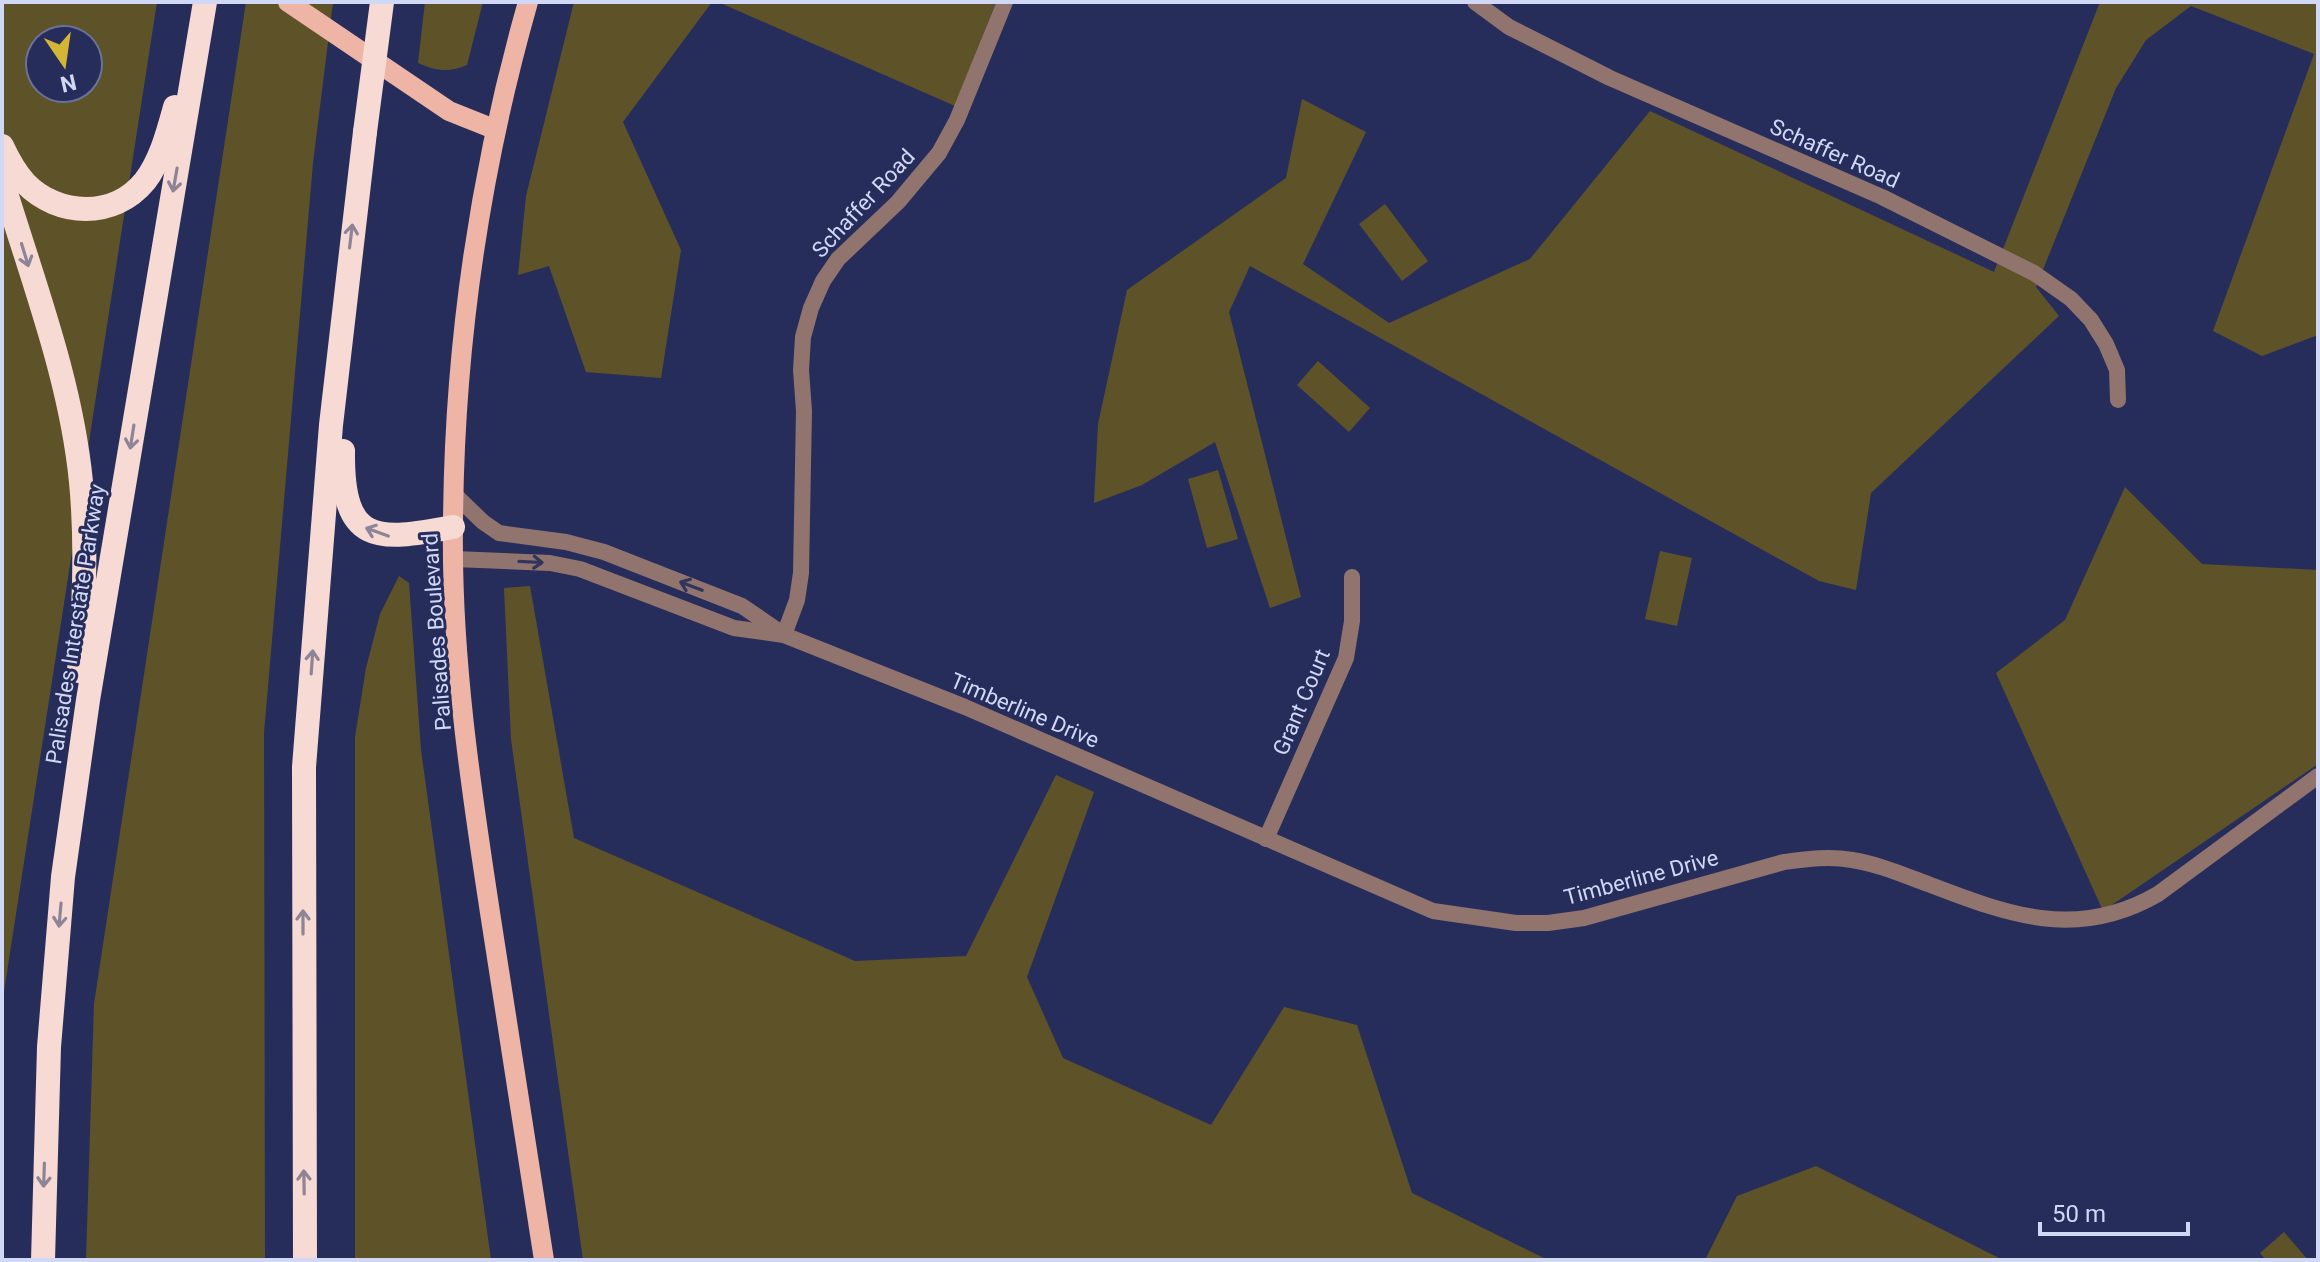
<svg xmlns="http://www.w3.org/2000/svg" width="2320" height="1262" font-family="Roboto,sans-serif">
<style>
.green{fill:#5e5328;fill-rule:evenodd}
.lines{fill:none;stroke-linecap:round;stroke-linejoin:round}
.minor{stroke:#90746d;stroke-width:16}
.primary{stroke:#eeb5a6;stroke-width:20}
.motorway{stroke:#f6dad3;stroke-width:24}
.motorway-bridge{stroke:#f6dad3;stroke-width:24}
.oneway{stroke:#8e8497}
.oneway2{stroke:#32345d}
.labels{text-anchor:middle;stroke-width:6;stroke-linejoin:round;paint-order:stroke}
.street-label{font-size:22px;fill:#d1d8f6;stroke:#272d5b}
</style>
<rect width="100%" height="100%" fill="#272d5b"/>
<g class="green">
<path d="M2,2H157L3,998L2,1042ZM40,40H88V88H40Z"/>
<path d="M246,2H333L313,163L264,733L265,1260H86L94,1004Z"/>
<path d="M425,2H483L467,65C449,73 436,71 418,63Z"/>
<path d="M574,2H712L623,122L681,250L661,378L586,372L549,266L518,275L526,196Z"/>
<path d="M718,2H996L955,106Z"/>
<path d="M2100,2H2318V335L2262,356L2213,331L2314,54L2191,6L2146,40L2116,88L2036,287L2059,316L1871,493L1856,590L1819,581L1250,266L1229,312L1301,597L1270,608L1215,442L1142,485L1094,503L1098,424L1127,290L1286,178L1302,99L1366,132L1303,264L1389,323L1530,259L1650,111L1994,272Z"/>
<path d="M1385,204L1428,261L1402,281L1359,224Z"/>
<path d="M1318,361L1370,408L1349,432L1297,385Z"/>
<path d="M1218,470L1238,539L1207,548L1188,479Z"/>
<path d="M2125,487L2202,564L2318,570V764L2103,911L1996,673L2065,620Z"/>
<path d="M1660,551L1692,558L1677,626L1645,619Z"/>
<path d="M399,576L409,583L421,750L491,1260H355V737L366,668L380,614Z"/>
<path d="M530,586L574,838L855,961L966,956L1056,775L1094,792L1027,977L1063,1058L1211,1125L1284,1007L1357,1025L1412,1193L1548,1260H583L511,739L504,588Z"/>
<path d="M1816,1166L2003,1260H1705L1737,1196Z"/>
<path d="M2284,1232L2308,1260H2266L2260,1253Z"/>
</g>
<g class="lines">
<g class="minor">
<path d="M1475,2L1509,27L1610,78L1882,197L2034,273L2071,299L2091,320L2106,344L2117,370L2118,400"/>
<path d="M454,494L483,522L499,533L566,542L604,552L742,606L780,632"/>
<path d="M454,559L550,563L580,569L734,628L784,635L965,707L1433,911L1516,923H1548L1584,918L1784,862C1807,859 1829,856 1852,860C1878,864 1903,875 1928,884C2009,915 2077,941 2158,894L2318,776"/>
<path d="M784,635L797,600L801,573L804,411L801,370L803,337L811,308L823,281L838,259L898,202L939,153L957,120L1005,2"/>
<path d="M1266,839L1346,658L1352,621V577"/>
</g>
<g class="primary">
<path d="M288,2L449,111L494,129"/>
<path d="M528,2C479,174 454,346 453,525C451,657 471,789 491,919C509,1033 526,1146 544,1260"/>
</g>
<g class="motorway">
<path d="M2,146C8,159 15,172 25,183C58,217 114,219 145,181C161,160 168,132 175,107"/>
<path d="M2,180C32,279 71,379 81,482C87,545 84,608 79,671"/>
<path d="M343,451C342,544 375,542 453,527"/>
<path d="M43,1260L49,1047L63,877L88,700L205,2"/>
<path d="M305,1260L304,767L331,425L365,132"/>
</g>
<path class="motorway-bridge" d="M365,132L382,2"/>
</g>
<defs><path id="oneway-shaft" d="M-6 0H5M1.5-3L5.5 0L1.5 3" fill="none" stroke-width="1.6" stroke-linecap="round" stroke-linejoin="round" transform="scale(2)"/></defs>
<g class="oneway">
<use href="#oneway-shaft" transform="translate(175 180) rotate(100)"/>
<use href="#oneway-shaft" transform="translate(351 236) rotate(-83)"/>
<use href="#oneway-shaft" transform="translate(25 255) rotate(73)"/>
<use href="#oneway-shaft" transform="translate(132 437) rotate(99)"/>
<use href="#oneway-shaft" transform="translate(377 532) rotate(-160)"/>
<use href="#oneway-shaft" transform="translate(312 662) rotate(-86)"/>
<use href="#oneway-shaft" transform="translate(60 915) rotate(95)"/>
<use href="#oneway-shaft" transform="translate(303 922) rotate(-90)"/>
<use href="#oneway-shaft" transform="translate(44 1175) rotate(92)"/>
<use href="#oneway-shaft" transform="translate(304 1182) rotate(-91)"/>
</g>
<g class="oneway2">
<use href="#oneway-shaft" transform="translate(531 562) rotate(3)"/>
<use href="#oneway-shaft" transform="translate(691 586) rotate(-159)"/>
</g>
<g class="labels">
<g class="street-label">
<text transform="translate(1835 153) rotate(24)" y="8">Schaffer Road</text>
<text transform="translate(863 203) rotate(-47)" y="8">Schaffer Road</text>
<text transform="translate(75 624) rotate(-81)" y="8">Palisades Interstate Parkway</text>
<text transform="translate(436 632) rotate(-94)" y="8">Palisades Boulevard</text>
<text transform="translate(1301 702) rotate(-67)" y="8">Grant Court</text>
<text transform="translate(1025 710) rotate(23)" y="8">Timberline Drive</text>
<text transform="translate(1641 877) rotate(-15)" y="8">Timberline Drive</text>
</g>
</g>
<rect width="2320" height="1262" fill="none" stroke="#d1d8f6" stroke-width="8"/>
<g transform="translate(64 64) rotate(167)"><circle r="38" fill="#272d5b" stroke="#6b7199" stroke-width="2"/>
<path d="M0-6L14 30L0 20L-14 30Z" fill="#d4b635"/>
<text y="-12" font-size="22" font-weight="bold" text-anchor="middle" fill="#d1d8f6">N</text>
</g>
<path d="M2040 1222v12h148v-12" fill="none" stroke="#d1d8f6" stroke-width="4"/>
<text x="2052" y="1222" font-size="24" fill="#d1d8f6" stroke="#272d5b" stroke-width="6" paint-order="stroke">50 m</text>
</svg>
